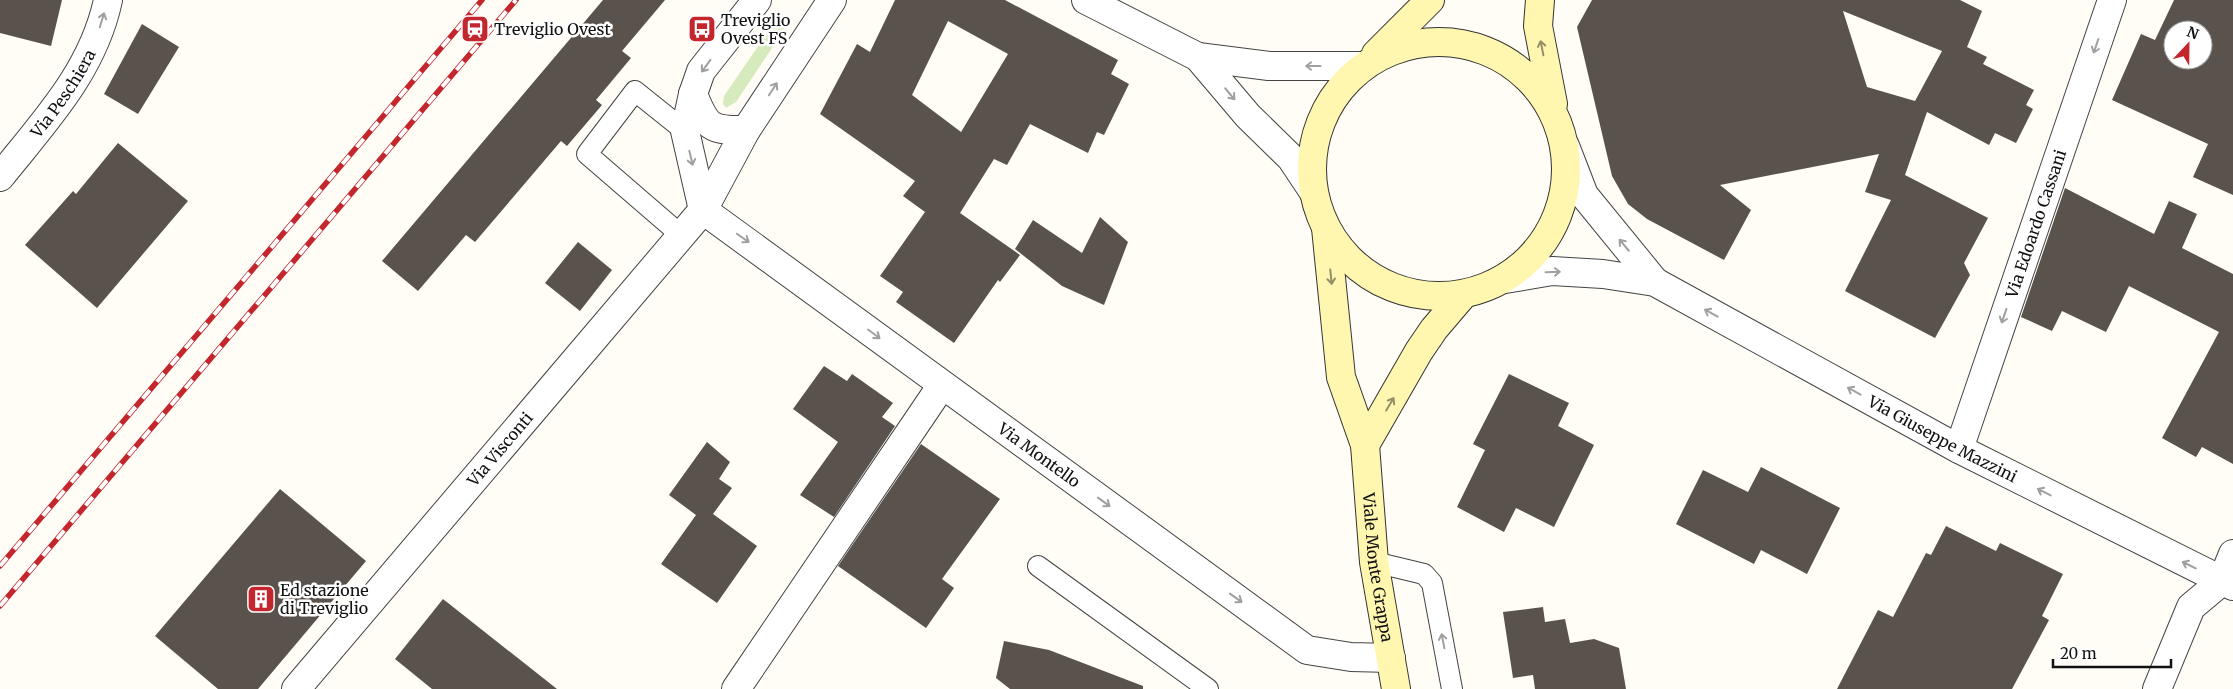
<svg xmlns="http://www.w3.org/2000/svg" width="2233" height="689" font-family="Merriweather,serif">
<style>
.green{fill:#d5ebbd}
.building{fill:#5a524d;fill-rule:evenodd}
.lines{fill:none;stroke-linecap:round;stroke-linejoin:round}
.service-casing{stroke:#444;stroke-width:22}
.minor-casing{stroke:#444;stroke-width:30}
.secondary-casing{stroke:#333;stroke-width:30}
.service{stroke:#fff;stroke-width:20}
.minor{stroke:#fff;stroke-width:28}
.secondary{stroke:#fff6b0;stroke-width:28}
.rail-casing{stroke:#c4262e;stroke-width:5.5}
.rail{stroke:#fff;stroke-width:4;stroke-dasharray:11;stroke-linecap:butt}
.oneway{stroke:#a0a0a0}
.oneway2{stroke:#948f68}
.labels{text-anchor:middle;stroke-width:5;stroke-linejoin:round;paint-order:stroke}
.poi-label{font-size:16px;fill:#111;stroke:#fff;text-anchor:start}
.street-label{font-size:16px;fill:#111;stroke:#fff}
</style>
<rect width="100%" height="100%" fill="#fffdf5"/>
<path class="green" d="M776,20L786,27L736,102L726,108L723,104L724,96Z"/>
<g class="building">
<path d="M0,0H62L51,46L0,33Z"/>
<path d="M603,0H665L622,51L631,58L596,100L602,105L567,146L561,141L475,242L466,235L418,291L382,261Z"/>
<path d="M895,0H1005L1118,60L1111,74L1129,84L1104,135L1097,132L1088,153L1030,124L1007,165L994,159L960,213L1020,255L1000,282L998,280L954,343L896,302L903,292L880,276L925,212L903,196L915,181L820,114L857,44L870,52ZM948,21L1008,54L961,132L912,95Z"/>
<path d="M1592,0H1960L1982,11L1967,47L1987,57L1983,64L2034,90L2026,105L2033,109L2016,143L1995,133L1989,145L1927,112L1905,175L1988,218L1964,263L1970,275L1935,338L1845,291L1891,200L1865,192L1879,154L1720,185L1751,210L1724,260L1647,219L1628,204L1612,176L1577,27ZM1843,11L1942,51L1915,101L1867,87Z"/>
<path d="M2174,0H2233V195L2193,177L2208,144L2112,100L2141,34L2155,40ZM2173,30H2203V60H2173Z"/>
<path d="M142,24L179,47L138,114L104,94Z"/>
<path d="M118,143L188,201L97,308L25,245L73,191L76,194Z"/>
<path d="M2065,188L2154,234L2169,201L2197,214L2182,248L2233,274V464L2202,447L2196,457L2162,438L2219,332L2129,286L2106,332L2062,311L2052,331L2021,317Z"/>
<path d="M1100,217L1128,242L1104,305L1062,286L1015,249L1033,220L1082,253Z"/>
<path d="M578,242L612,270L580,311L545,283Z"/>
<path d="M824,366L847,381L852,374L893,403L882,417L895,426L834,517L800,495L838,442L793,409Z"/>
<path d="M1509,374L1569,403L1558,426L1594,445L1554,527L1516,508L1504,532L1457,507L1485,450L1473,444Z"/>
<path d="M707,442L730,462L719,479L732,488L713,514L757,546L717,603L661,564L696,515L669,495Z"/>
<path d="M921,444L1000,499L942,579L954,588L926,628L838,566Z"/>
<path d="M1761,467L1840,508L1807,574L1761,550L1754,564L1676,524L1703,470L1748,492Z"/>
<path d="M280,489L366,561L258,689H218L155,636Z"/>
<path d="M1946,526L1996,551L2000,543L2063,574L2042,616L2049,620L2012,689H1837L1878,610L1893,617L1926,553L1931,555Z"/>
<path d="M443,599L557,689H432L395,659Z"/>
<path d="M1543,607L1545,622L1565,619L1570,643L1594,639L1619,648L1626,689H1535L1533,675L1513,678L1503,612Z"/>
<path d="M1004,641L1049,650L1143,686V689H1010L996,678Z"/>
</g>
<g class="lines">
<defs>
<g id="service">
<path d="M682,236L587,154L635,91L685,131"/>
<path d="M1374,562L1424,574L1432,583L1452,689"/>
<path d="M1038,566L1208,689"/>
</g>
<g id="minor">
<path d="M1086,0L1198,57L1269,66H1362"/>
<path d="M1198,57L1248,116L1291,158L1313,191"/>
<path d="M693,94C706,127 710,131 746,130"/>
<path d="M1565,146L1584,195L1655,282"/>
<path id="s1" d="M0,177C44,122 93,71 108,0"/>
<path id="s2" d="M703,210L1307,650L1351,657L1391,658"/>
<path d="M703,210L685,131L693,94L701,71L757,0"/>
<path id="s3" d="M1505,279L1552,271L1603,274L1655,282L1959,449L2233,586"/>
<path id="s4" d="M1959,449L2112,0"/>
<path id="s5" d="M296,689L703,210L746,130L832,0"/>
<path d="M736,689L942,385"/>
<path d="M2157,689L2191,607L2222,581L2233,554"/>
</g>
<g id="secondary">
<path d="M1540,0L1538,26L1553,104"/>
<circle cx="1439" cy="169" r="127"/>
<path d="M1376,54L1430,0"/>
<path id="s6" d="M1326,228L1341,377L1365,445L1374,562L1396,689"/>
<path d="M1365,445L1419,351L1434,329L1463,295"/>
</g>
</defs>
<use href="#service" class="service-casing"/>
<use href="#minor" class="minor-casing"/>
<use href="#secondary" class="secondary-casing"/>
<use href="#service" class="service"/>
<use href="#minor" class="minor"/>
<use href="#secondary" class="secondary"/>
<defs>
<g id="rail">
<path d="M0,566L482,0"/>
<path d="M0,606L516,0"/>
</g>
</defs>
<use href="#rail" class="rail-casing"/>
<use href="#rail" class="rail"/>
</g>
<defs><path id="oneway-shaft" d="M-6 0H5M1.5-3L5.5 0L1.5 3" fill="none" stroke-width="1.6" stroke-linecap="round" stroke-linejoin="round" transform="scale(1.25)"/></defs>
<g class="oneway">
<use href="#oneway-shaft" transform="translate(102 20) rotate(-73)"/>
<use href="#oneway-shaft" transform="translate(2096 46) rotate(109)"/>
<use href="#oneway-shaft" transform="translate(706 66) rotate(126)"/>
<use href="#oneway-shaft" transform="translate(1313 66) rotate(-180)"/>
<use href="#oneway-shaft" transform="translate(773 89) rotate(-57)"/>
<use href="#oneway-shaft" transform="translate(1230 94) rotate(50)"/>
<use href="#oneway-shaft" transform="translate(691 158) rotate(77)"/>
<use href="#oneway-shaft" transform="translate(743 238) rotate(35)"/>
<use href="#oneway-shaft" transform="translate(1624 245) rotate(-130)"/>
<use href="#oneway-shaft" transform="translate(1553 272) rotate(-2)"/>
<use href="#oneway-shaft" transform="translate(1711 313) rotate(-151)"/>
<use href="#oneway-shaft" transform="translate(2004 316) rotate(109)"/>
<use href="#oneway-shaft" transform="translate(874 334) rotate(37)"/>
<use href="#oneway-shaft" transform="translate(1854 391) rotate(-151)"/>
<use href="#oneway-shaft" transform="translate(2044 492) rotate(-153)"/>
<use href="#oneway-shaft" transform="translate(1104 502) rotate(36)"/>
<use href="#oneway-shaft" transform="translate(2189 565) rotate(-154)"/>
<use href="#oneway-shaft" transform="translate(1236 598) rotate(36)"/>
<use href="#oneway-shaft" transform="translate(1443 641) rotate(-101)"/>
</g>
<g class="oneway2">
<use href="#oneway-shaft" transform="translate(1542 48) rotate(-101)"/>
<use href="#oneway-shaft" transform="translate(1331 277) rotate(84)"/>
<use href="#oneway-shaft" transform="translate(1390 404) rotate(-59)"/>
</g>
<defs>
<symbol id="station-square" viewBox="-11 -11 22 22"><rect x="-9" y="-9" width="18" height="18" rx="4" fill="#c4262e" stroke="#fff"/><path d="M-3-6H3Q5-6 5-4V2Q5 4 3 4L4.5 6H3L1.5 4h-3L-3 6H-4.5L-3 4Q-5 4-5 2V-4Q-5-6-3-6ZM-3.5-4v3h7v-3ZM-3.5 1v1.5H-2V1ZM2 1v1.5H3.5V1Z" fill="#fff"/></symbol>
<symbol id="bus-square" viewBox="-11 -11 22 22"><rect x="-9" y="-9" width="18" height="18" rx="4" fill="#c4262e" stroke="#fff"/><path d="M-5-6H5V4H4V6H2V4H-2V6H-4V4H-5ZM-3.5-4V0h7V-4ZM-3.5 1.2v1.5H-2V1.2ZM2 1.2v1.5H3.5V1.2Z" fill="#fff"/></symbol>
<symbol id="building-square" viewBox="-11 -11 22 22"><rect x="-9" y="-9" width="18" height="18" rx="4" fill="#c4262e" stroke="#fff"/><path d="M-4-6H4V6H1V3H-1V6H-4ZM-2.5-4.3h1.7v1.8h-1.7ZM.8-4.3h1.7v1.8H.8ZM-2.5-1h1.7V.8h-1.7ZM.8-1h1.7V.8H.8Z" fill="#fff"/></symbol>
</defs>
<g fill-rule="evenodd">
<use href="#station-square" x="459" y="13" width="32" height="32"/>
<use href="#bus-square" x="686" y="13" width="32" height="32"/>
<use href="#building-square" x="245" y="583" width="32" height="32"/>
</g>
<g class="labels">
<g class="poi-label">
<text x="721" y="26">Treviglio<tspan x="721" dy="18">Ovest FS</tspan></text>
<text x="494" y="35">Treviglio Ovest</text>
<text x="280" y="596">Ed stazione<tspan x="280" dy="18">di Treviglio</tspan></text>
</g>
<g class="street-label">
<text dy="6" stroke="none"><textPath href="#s1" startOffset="105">Via Peschiera</textPath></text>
<text dy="6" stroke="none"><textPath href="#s4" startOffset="238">Via Edoardo Cassani</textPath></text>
<text dy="6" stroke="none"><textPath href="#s3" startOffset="479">Via Giuseppe Mazzini</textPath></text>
<text dy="6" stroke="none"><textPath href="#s5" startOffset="315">Via Visconti</textPath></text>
<text dy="6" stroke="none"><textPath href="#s2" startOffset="416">Via Montello</textPath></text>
<text dy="6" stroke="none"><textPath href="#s6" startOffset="345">Viale Monte Grappa</textPath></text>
</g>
</g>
<g transform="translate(2188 45) rotate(22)"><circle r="24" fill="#ffffff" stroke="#a0a0a0"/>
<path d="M0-4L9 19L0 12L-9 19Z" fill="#c4262e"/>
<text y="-8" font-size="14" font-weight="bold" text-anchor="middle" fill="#111111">N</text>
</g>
<path d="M2053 659v8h118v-8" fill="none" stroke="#111111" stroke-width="2.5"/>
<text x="2060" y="659" font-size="15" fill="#111111" stroke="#ffffff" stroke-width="4" paint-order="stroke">20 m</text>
</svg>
